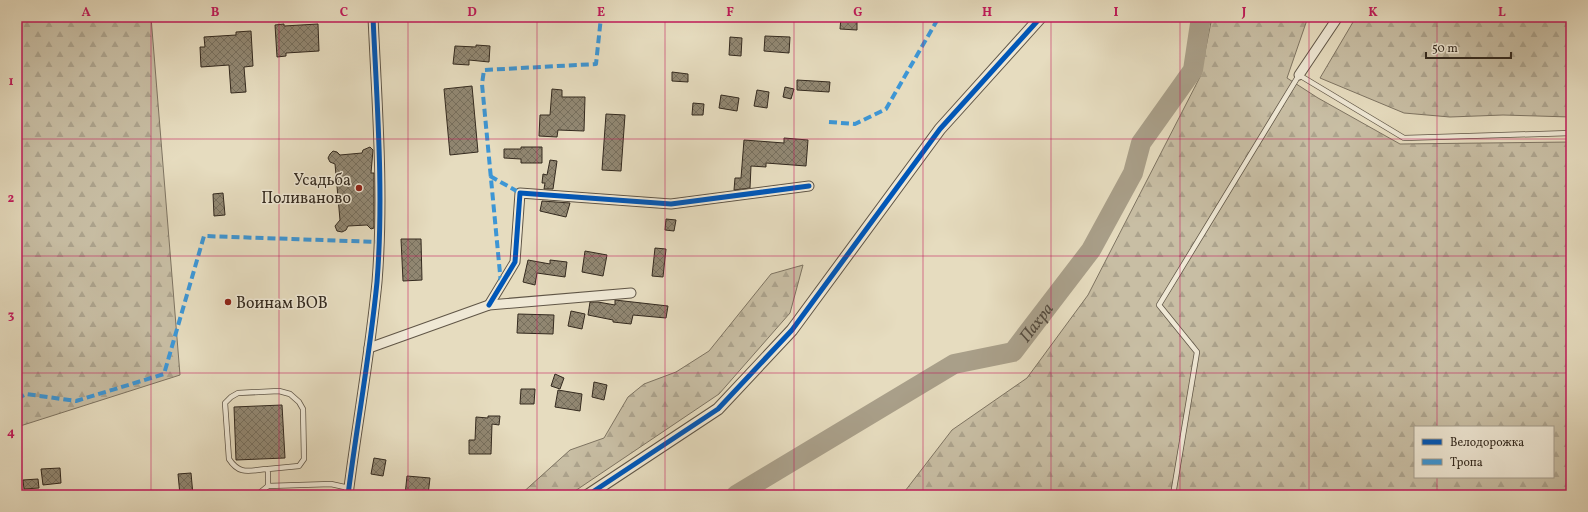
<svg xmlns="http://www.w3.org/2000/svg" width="1588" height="512" font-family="Vollkorn,serif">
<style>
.forest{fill:url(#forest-firs);stroke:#7e7462;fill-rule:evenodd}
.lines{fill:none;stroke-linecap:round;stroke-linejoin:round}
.river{stroke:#a99f89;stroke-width:20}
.building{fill:url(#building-cross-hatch);stroke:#342a1f}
.service-casing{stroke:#605647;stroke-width:6}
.minor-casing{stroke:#605647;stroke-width:11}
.tertiary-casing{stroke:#605647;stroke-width:13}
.service{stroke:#efe8d5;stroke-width:4.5}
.minor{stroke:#efe8d5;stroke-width:9}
.tertiary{stroke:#efe8d5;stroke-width:11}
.quiet{stroke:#3d96d5;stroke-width:4;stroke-dasharray:8 4;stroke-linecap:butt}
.cycleway-casing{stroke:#efe8d5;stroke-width:8}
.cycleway{stroke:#0057b8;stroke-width:5}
.grid{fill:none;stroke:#c2185b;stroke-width:1;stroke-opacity:0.55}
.poi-dot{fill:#8f2418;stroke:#efe8d5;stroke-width:1.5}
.labels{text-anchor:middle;stroke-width:3;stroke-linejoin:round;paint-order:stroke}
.poi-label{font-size:16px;fill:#342a1f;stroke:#efe8d5;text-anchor:end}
.water-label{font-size:17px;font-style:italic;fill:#574d3f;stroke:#efe8d5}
.neatline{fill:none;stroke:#c2185b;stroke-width:1.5}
.grid-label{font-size:13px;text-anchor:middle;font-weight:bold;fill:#c2185b}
</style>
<defs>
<pattern id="forest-firs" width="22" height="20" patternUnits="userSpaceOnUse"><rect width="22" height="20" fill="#c8bea4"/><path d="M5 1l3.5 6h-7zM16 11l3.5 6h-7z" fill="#aca38d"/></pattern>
<pattern id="building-cross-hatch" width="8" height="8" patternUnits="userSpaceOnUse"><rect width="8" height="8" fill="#918772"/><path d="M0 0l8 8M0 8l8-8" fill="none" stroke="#776f5d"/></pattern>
</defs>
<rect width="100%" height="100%" fill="#e6dcbf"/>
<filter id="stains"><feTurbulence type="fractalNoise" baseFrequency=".005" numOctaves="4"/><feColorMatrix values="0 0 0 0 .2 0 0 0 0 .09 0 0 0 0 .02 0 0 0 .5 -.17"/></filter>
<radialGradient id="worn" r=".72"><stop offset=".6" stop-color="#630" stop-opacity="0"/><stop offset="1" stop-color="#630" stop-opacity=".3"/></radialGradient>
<g class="forest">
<path d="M17,17H151L180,375L17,427Z"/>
<path d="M1212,17H1308L1287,78L1318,98L1400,144L1571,142V495H902L952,430L1027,378L1088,295L1200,77ZM1415,427H1553V477H1415Z"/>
<path d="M1356,17H1571V117L1503,115L1450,117L1404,113L1320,78Z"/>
<path d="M803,265L790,313L719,394L569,495H520L570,450L604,438L628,397L644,384L676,372L709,351L771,274Z"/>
</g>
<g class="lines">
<path class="river" id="s1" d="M736,495L954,364L1013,352L1091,250L1133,173L1141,143L1193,70L1201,17"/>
</g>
<g class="building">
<path d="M841,17H857V30L840,29Z"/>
<path d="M284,24V26L318,24L319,51L286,53V56L277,57L275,25Z"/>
<path d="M251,31L253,66L244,67L246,92L231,93L229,65L201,67L200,47H205L204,37L236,35V32Z"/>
<path d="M765,36L790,37L789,53L764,51Z"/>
<path d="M730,37L742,38L741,56L729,55Z"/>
<path d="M476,45L490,46L489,62L469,60V65L453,64L455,46L476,47Z"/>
<path d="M672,72L688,74V82L672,81Z"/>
<path d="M797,80L830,82L829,92L797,90Z"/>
<path d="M472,86L478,152L450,155L444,89Z"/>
<path d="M785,87L794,89L791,99L783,97Z"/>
<path d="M552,89L562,90V97H585L584,131L558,130L557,137L539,136L540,115H550Z"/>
<path d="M757,90L769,92L767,108L754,106Z"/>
<path d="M721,95L739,98L737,111L719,108Z"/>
<path d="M693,103L704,104L703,115H692Z"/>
<path d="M606,114L625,115L621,171L602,170Z"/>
<path d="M784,138L808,140L806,166L766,163V167L751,166L750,188L734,190L735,178H741L744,140L784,143Z"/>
<path d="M370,147L373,150L371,173H374V228L371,229L367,225L348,226L346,230L342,232L337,231L335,226L340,220L335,164L330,162L328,158L330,154L333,151L337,152L340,155L362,153L363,150Z"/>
<path d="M521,147H542V163H521V159L504,158V149H521Z"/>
<path d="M550,160L557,161L553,189H544L545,183H542L543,174L547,175Z"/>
<path d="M223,193L225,215L214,216L213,194Z"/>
<path d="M542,201L570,203L566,217L540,211Z"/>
<path d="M666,219L676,220L674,231L665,230Z"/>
<path d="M401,239H421L422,280L403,281Z"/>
<path d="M655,248L666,249L663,277L652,276Z"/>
<path d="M585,251L607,255L603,276L582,272Z"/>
<path d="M528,260L550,264V260L567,262L565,277L537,273L535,285L523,282Z"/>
<path d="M615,300L668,306L666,318L633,315L631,324L613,322V320L588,315L590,302H598L615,305Z"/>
<path d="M571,311L585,314L582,329L568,326Z"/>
<path d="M518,314L554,315L553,334L517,333Z"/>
<path d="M555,374L564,378L560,389L551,386Z"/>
<path d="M594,382L607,385L604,400L592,397Z"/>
<path d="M521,389H535L534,404H520Z"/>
<path d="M558,390L582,394L580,411L555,407Z"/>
<path d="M282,405L285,458L236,460L234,407Z"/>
<path d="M488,416H500L499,425L492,424L491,454H469V440H475L476,417L488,418Z"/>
<path d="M374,458L386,460L383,476L371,474Z"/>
<path d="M60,468L61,483L43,485L41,469Z"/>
<path d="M191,473L193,495H180L178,474Z"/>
<path d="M407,476L430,478L428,495H405Z"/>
<path d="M38,479L39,488L24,489L23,480Z"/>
</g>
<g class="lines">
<defs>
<g id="service">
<path d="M268,469C250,470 240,476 229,459L225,403L231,397L238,393L279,391L290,394L299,402L303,409L304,459L299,466L268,469V486L331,484L349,488"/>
<path d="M257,495L268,486"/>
<path d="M1173,495L1197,352L1159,305L1299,75L1404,138L1571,133"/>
</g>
<g id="minor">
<path d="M1299,75L1338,17"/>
<path d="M489,305L515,262L520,193L671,204L809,186"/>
<path d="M369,348L489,305L631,293"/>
<path d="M348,495C357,424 370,354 377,282C384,194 377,105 373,17"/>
</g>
<path id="tertiary" d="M588,495L718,409L792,330L940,129L1041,17"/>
</defs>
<use href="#service" class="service-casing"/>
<use href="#minor" class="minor-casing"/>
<use href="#tertiary" class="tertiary-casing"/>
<use href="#service" class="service"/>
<use href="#minor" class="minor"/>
<use href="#tertiary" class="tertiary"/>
<g class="quiet">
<path d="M829,122L855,124L886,109L939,17"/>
<path d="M490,176L520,193"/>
<path d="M501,284L482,84L484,70L596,64L601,17"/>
<path d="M17,399L26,394L76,401L164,374L204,236L379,242"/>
</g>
<defs>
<g id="cycleway">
<path d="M489,305L515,262L520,193L671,204L809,186"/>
<path d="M348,495C357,424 370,354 377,282C384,194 377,105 373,17"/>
<path d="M588,495L718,409L792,330L940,129L1041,17"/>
</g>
</defs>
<use href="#cycleway" class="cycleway-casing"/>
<use href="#cycleway" class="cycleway"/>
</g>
<path class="grid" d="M151,17V495M279,17V495M408,17V495M537,17V495M665,17V495M794,17V495M923,17V495M1051,17V495M1180,17V495M1309,17V495M1437,17V427M17,139H1571M17,256H1571M17,373H1571M1437,477V495"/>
<g class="poi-dot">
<circle cx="359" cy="188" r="4"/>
<circle cx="228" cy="302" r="4"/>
</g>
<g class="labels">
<g class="poi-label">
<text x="351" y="185">Усадьба<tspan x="351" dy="18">Поливаново</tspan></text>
<text x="236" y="308" text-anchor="start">Воинам ВОВ</text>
</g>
<g class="water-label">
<text dy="6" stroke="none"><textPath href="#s1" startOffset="352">Пахра</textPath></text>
</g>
</g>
<rect width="1588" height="512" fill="none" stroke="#e6dcbf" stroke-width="44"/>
<rect x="1414" y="426" width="140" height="52" fill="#efe8d5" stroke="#a49c8c"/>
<rect x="1422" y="439" width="20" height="6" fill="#0057b8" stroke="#a49c8c"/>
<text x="1450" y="446" font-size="12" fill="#342a1f">Велодорожка</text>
<rect x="1422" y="459" width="20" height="6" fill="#3d96d5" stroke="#a49c8c"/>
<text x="1450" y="466" font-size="12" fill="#342a1f">Тропа</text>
<path d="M1426 52v6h85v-6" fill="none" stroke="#342a1f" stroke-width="2"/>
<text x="1432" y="52" font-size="12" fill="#342a1f" stroke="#efe8d5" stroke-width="3" paint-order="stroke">50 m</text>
<rect x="22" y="22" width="1544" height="468" class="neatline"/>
<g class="grid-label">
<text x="86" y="16">A</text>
<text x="215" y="16">B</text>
<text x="344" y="16">C</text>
<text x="472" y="16">D</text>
<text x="601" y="16">E</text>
<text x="730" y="16">F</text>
<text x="858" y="16">G</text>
<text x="987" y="16">H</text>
<text x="1116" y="16">I</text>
<text x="1244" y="16">J</text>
<text x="1373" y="16">K</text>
<text x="1502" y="16">L</text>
<text x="11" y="85">1</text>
<text x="11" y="202">2</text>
<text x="11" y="319">3</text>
<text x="11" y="436">4</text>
</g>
<rect width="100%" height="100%" filter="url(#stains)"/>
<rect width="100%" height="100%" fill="url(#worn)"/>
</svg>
